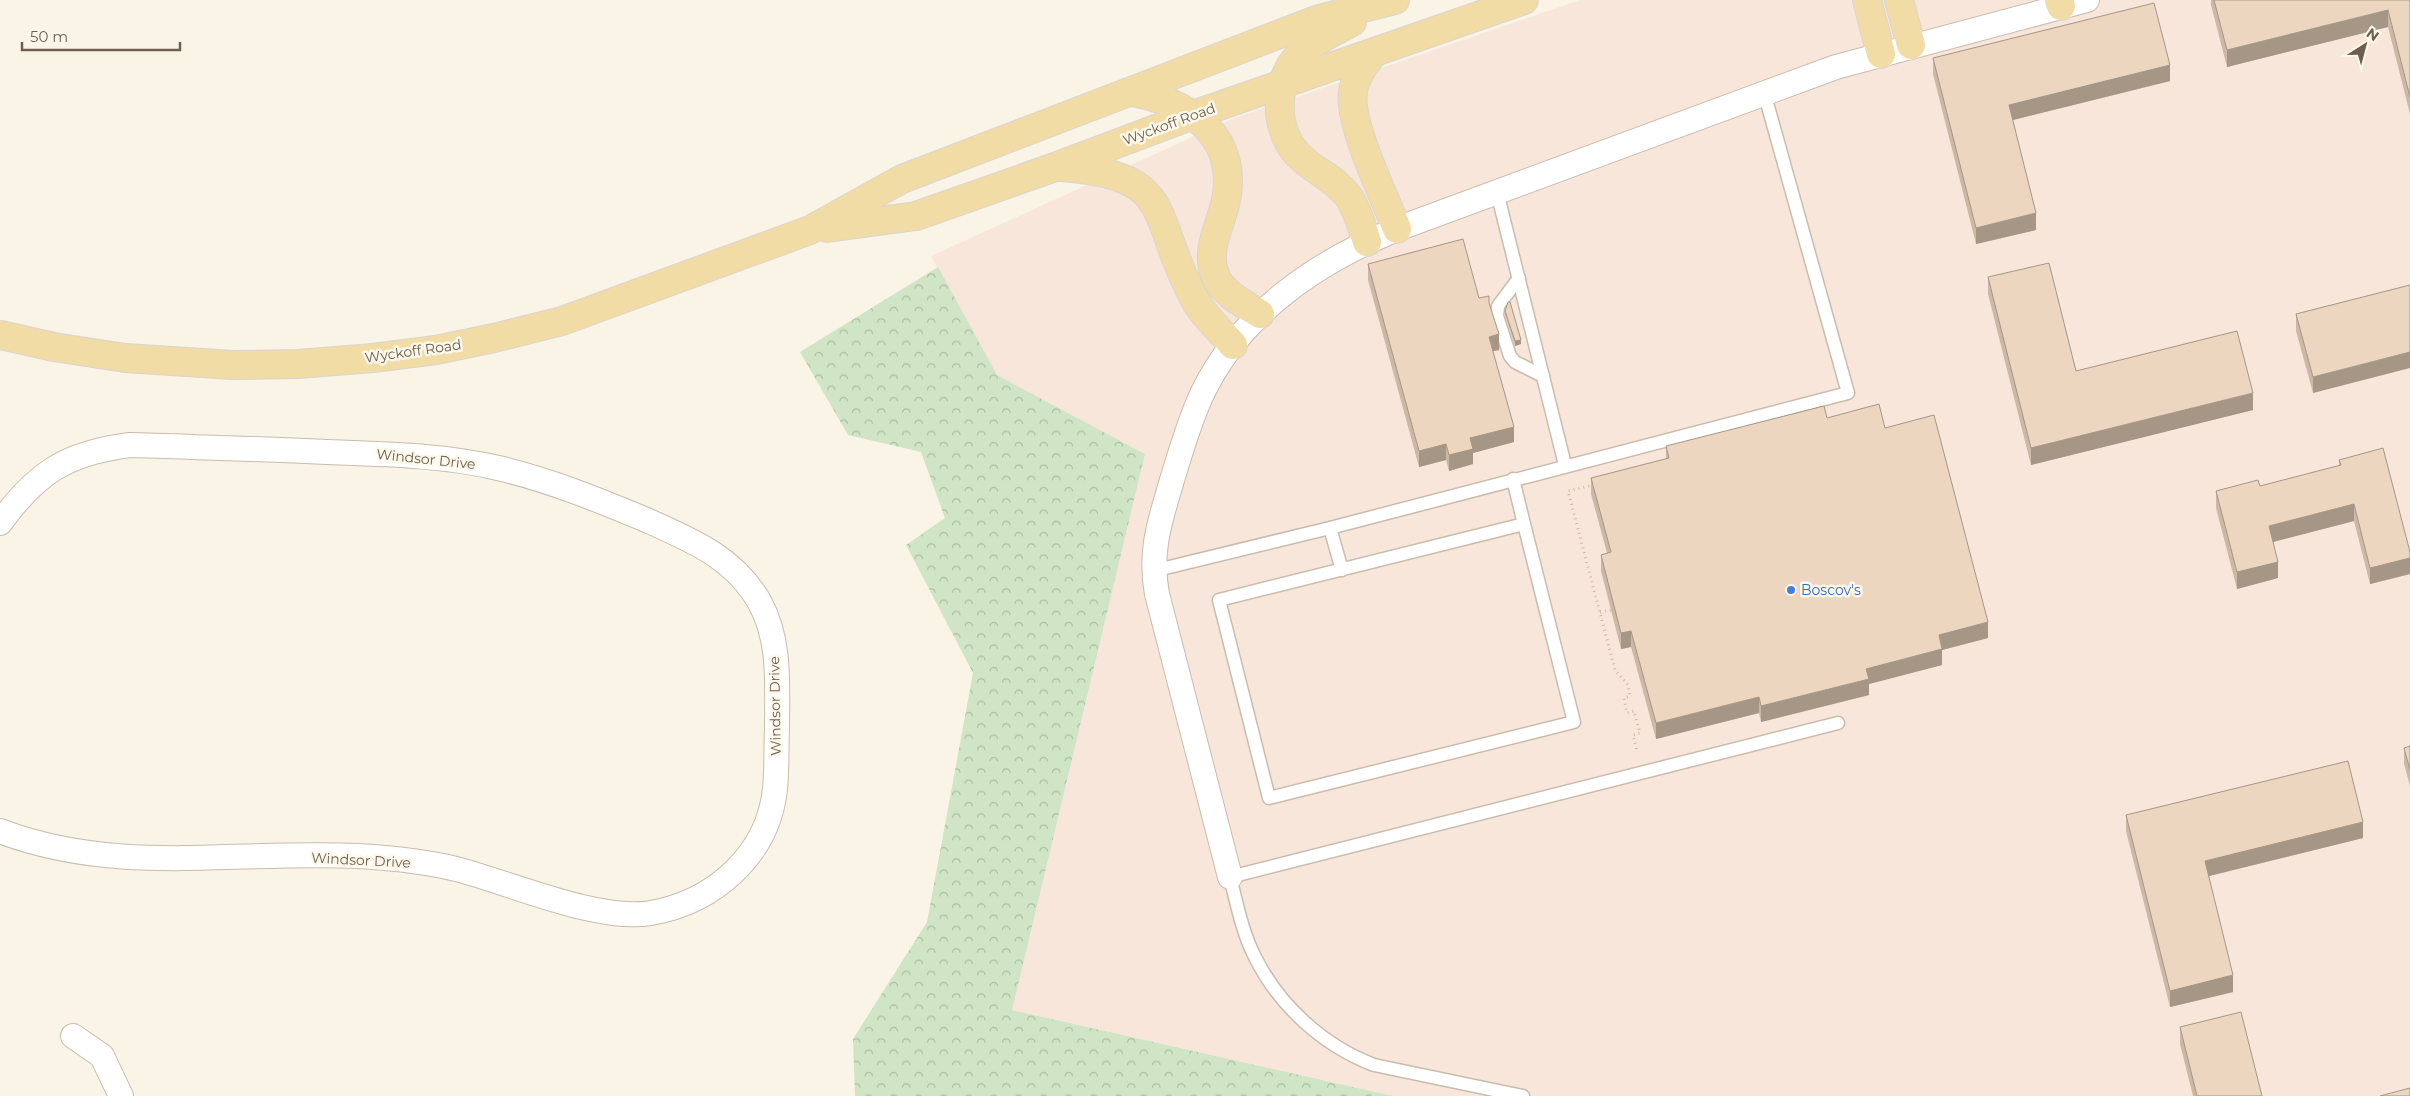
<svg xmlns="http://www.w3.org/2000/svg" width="2410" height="1096" font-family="Montserrat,sans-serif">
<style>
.commercial{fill:#f9e6da}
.forest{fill:url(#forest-crowns)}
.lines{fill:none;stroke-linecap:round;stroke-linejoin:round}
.lane-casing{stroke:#c9bcad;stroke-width:15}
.street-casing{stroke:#c9bcad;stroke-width:26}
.primary-casing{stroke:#dad5d1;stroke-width:30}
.path{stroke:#d0b9a3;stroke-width:3;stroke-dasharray:1 4;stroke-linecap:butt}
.lane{stroke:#fff;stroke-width:12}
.street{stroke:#fff;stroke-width:24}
.primary{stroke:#f1dca5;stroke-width:28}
.wall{fill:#cbb8a5}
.shaded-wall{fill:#a59686}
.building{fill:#ecd6c0;stroke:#a59686}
.shop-dot{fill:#3f7fe0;stroke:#fdf8eb;stroke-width:2}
.labels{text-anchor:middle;stroke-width:5;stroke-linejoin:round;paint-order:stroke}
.street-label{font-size:14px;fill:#6f5d4d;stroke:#fdf8eb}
.shop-label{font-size:14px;fill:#366cbe;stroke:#fdf8eb;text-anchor:start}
</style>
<defs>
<pattern id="forest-crowns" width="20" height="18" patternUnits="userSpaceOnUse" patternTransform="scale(1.25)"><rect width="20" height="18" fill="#cfe5c5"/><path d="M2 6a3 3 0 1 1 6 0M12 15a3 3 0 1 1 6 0" fill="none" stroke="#acbda2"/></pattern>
</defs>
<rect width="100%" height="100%" fill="#f9f4e5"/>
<path class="commercial" d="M1580,0H2410V1096H1393L1011,1010L1145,454L997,375L931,256L1232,119Z"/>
<path class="forest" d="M938,267L997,375L1145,454L1012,1010L1393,1096H855L853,1039L927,922L973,673L906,545L945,518L921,452L848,435L800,352Z"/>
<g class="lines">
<defs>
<g id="lane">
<path d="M1497,192L1565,465"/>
<path d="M1519,278L1498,306L1497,316L1510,356L1515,362L1543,376"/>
<path d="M1513,479L1524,524L1574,722L1269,798L1219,600L1524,524"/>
<path d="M1330,528L1342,570"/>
<path d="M1153,571L1330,528L1848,393L1764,92"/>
<path d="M1523,1096L1374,1065C1324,1046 1279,1006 1255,957C1242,932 1237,904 1230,877L1838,723"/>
</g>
<g id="street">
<path d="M0,523C37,472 67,453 130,445C196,447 261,449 327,452C384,454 443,455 498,468C549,480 596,499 644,519C689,539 735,557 760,603C781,641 777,686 777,729C776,749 777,769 775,789C768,855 714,902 651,913C600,922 512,884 460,870C426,861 392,858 358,856C236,850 118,876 0,831"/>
<path d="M1230,877L1157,594C1149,551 1160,521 1172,480C1181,451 1189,422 1202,394C1240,314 1317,262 1397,229L1836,67L2087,0"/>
<path d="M73,1036L102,1056L121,1096"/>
</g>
<g id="primary">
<path d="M1867,0L1881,54"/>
<path d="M1899,0L1911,45"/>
<path d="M2059,0L2061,6"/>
<path d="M1352,22C1336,31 1317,39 1303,51C1274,77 1272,127 1298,155C1313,170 1335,179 1348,196C1357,209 1362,226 1367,242"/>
<path d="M1375,52C1365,63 1355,76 1353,92C1348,123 1385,198 1397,229"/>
<path d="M1132,92C1186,102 1235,132 1227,194C1224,222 1202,249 1217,279C1225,295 1246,305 1260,314"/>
<path d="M1062,167C1178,176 1149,215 1194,298C1203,316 1220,330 1233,345"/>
<path d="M827,228L916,216L1055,167L1193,115L1524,0"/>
<path d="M0,335L54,347L125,358L233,365L298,364L373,358L436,350L494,338L562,321L810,230L902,179L1319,19L1395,0"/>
</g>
</defs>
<use href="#lane" class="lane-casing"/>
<use href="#street" class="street-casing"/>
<use href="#primary" class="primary-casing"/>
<g class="path">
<path d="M1594,485L1568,491L1615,670L1628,685L1630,696L1624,698L1627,713L1634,711L1640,733L1633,735L1637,751"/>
<path d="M1600,612L1611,610"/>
</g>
<use href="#lane" class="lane"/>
<use href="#street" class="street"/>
<use href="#primary" class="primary"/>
</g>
<g class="wall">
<path d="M2211,0H2410V114L2388,27L2227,67L2211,5Z"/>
<path d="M1933,58L2170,81L2013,120L2036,230L1976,244L1933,74Z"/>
<path d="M1368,264L1489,303L1499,350L1493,351L1514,442L1473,453V464L1449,471L1446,460L1419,467L1368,280Z"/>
<path d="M1988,277L2076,371L2253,410L2031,465L1988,294Z"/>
<path d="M2410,285L2313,393L2296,331V314Z"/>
<path d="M1505,311L1521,344L1515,346L1505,315Z"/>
<path d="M1827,418L1885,428L1988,638L1942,650V665L1869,684V695L1761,722L1759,713L1656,739L1631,647L1621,649L1601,571V555L1607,553L1591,494V478L1666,459V446Z"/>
<path d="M2339,460L2410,552V574L2370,584L2354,521L2273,542L2278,578L2237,589L2216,508V491L2260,486L2339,466Z"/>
<path d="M2410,746V786L2404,764V748Z"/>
<path d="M2126,815L2363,838L2209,876L2233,992L2170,1007L2126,831Z"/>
<path d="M2180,1027L2262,1096H2193L2180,1044Z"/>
</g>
<g class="shaded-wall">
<path d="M2388,10V27L2227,67V50Z"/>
<path d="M2170,65V81L2009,121V105Z"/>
<path d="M2036,213V230L1976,244V228Z"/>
<path d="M1499,334V350L1489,352V337Z"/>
<path d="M1521,340V344L1515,346V341Z"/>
<path d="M2410,352V368L2313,393V377Z"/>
<path d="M2253,393V410L2031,465V448Z"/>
<path d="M1514,427V442L1473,453V464L1449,471V455L1470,438Z"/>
<path d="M1446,444V460L1419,467V451Z"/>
<path d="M2354,504V521L2269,543V526Z"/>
<path d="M2410,558V574L2370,584V568Z"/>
<path d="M2278,562V578L2237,589V572Z"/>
<path d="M1988,622V638L1942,650V665L1869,684V695L1761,722V706L1866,669L1939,635Z"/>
<path d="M1631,631V647L1621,649V633Z"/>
<path d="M1759,697V713L1656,739V723Z"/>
<path d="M2363,822V838L2205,877V861Z"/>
<path d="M2233,975V992L2170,1007V991Z"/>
</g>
<g class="building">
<path d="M2214,0H2410V97L2388,10L2227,50Z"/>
<path d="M2154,3L2170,65L2009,105L2036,213L1976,228L1933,58Z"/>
<path d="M1463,239L1479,298L1489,296V303L1499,334L1489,337L1514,427L1470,438L1473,449L1449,455L1446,444L1419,451L1368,264Z"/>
<path d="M2049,263L2076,371L2237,331L2253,393L2031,448L1988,277Z"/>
<path d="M2410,285V352L2313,377L2296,314Z"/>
<path d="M1508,302H1510L1521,340L1515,341L1505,311Z"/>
<path d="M1879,404L1885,428L1934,415L1988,622L1939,635L1942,649L1866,669L1869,679L1761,706L1759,697L1656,723L1631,631L1621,633L1601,555L1611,552L1591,478L1669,458L1666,446L1824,406L1827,418Z"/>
<path d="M2383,448L2410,552V558L2370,568L2354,504L2269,526L2278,562L2237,572L2216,491L2258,480L2260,486L2341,465L2339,460Z"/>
<path d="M2410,746V770L2404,748Z"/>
<path d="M2348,761L2363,822L2205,861L2233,975L2170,991L2126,815Z"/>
<path d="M2241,1012L2262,1096H2197L2180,1027Z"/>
<path d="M2410,1088V1096H2380Z"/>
</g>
<circle class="shop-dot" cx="1791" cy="590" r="5"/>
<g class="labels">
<g class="street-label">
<text transform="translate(1169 124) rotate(-20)" y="5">Wyckoff Road</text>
<text transform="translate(413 351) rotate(-8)" y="5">Wyckoff Road</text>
<text transform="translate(426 459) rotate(6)" y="5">Windsor Drive</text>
<text transform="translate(775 706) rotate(-91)" y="5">Windsor Drive</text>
<text transform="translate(361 860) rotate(3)" y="5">Windsor Drive</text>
</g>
<g class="shop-label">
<text x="1801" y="595">Boscov's</text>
</g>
</g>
<g transform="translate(2365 45) rotate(36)" stroke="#fdf8eb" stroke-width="4" paint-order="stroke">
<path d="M0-4L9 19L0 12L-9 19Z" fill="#6f5d4d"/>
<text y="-8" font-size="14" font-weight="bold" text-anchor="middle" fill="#6f5d4d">N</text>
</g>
<path d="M22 42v8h158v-8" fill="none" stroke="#6f5d4d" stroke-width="2.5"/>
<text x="30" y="42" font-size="15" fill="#6f5d4d" stroke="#fdf8eb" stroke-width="4" paint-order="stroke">50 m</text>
</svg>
